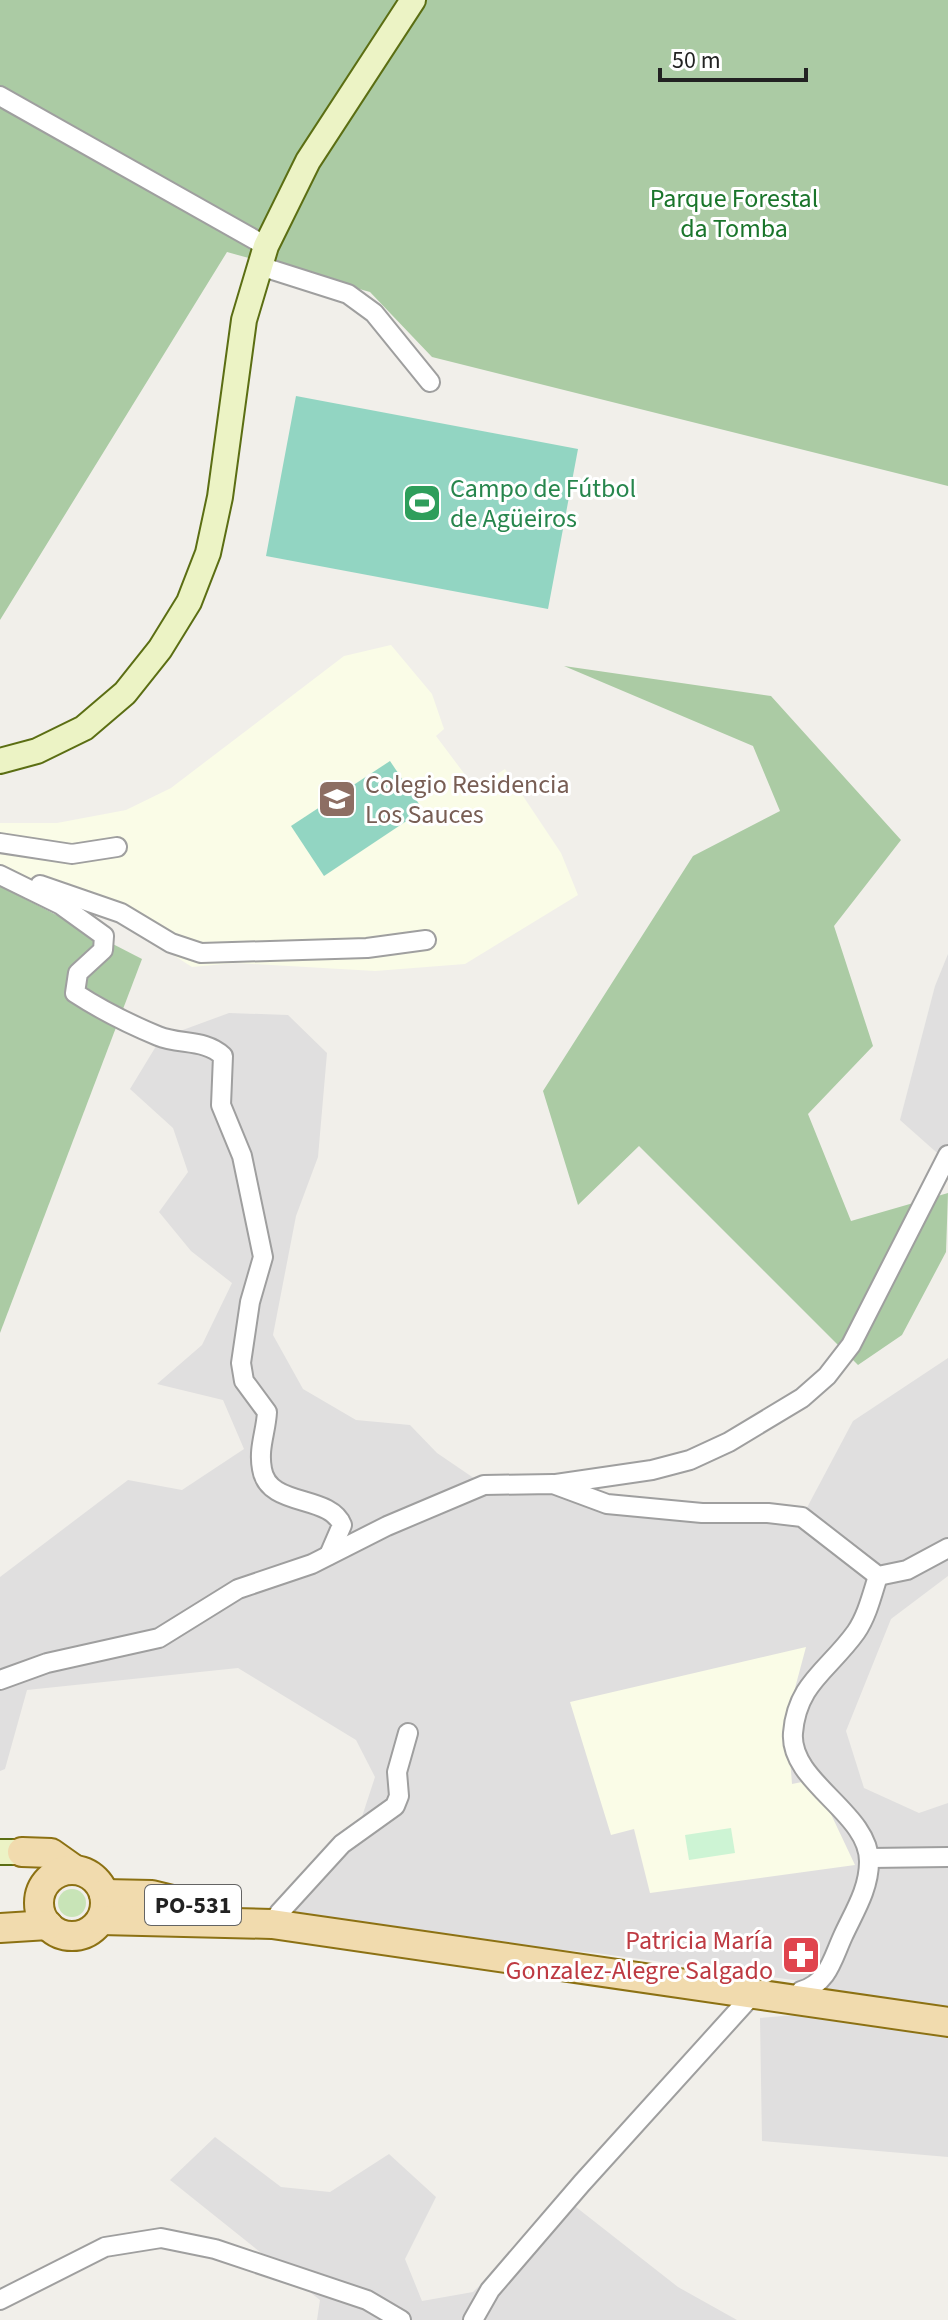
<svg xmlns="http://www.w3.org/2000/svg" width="948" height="2320" font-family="'Source Sans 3',sans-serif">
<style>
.residential{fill:#e0dfdf}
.education{fill:#fafce7}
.grass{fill:#c8e4b7}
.forest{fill:#abcba4}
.park{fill:#cdf4d4}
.pitch{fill:#92d5c2}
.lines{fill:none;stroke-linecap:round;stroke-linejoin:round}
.street-casing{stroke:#9f9f9f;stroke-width:22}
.secondary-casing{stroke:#5b6e13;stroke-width:28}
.primary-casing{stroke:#8c7113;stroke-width:32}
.street{stroke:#fff;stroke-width:18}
.secondary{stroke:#ecf3c5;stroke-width:24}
.primary{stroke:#f1dbae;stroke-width:28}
.labels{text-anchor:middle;stroke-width:6;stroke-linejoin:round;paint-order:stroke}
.shield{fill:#fff;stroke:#646464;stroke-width:2}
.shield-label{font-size:24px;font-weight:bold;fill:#222}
.park-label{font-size:26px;fill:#1a752b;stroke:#fff}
.leisure-label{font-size:26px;fill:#27864d;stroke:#fff;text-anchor:start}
.education-label{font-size:26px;fill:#785e54;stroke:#fff;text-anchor:start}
.health-label{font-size:26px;fill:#be3a42;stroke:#fff;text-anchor:end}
</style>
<rect width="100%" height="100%" fill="#f1efea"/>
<g class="residential">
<path d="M948,954V1156L944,1159L900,1120L935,986Z"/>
<path d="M229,1013L288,1015L327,1053L318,1157L296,1216L273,1335L303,1389L356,1420L410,1425L437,1453L484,1485L553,1484L702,1513L802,1517L853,1421L948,1358V1576L891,1619L846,1731L864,1788L919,1813L948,1803V2157L762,2141L760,2018L819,2013L823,1984L596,1953L272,1924L356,1835L375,1777L356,1740L238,1668L27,1690L5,1769L0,1771V1577L128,1480L182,1490L244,1449L223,1400L157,1384L202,1345L232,1283L191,1251L159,1212L188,1172L173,1128L130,1089L161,1038Z"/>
<path d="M215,2137L281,2187L330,2192L389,2154L436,2197L405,2259L422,2301L473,2292L567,2200L678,2287L737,2320H317L320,2300L170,2180Z"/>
</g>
<g class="education">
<path d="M391,645L432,694L444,729L436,736L475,788L505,769L561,853L578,895L465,964L375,971L236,963L192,967L109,914L0,867V823H57L126,810L171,788L344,656Z"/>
<path d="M806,1647L787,1718L792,1784L802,1782L829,1810L855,1865L650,1893L634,1829L611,1835L570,1702Z"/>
</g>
<circle class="grass" cx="72" cy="1903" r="14"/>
<g class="forest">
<path d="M0,0H948V486L432,357L370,292L227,252L0,620Z"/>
<path d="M564,666L771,696L901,840L834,926L873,1046L808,1114L851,1221L948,1193L946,1252L902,1335L858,1365L639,1146L578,1205L543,1091L693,856L780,811L753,746Z"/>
<path d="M0,886L142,959L0,1333Z"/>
</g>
<path class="park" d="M731,1828L735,1853L689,1860L685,1835Z"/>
<g class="pitch">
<path d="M296,396L578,449L548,609L266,556Z"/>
<path d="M390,761L423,810L324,876L291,826Z"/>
</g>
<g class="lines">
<defs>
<g id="street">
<path d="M0,96L266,246"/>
<path d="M260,266L348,294L374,313L430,382"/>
<path d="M0,843L72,854L117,847"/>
<path d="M0,875L61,905L104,936L103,950L78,973L75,993C101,1010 129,1024 158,1036C180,1045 205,1039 223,1056L221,1105L242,1156L263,1257L250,1302L241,1363L244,1381L267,1412C266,1432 258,1448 262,1469C268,1508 330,1494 342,1525L329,1555"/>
<path d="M40,885L121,913L171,943L201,953L367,948L426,940"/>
<path d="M556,1484L652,1470L690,1460L729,1442L802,1398L827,1376L851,1345L948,1155"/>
<path d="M0,1680L47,1663L159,1638L238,1589L312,1564L387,1526L484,1485L553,1484L607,1504L702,1513H768L802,1517L878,1576L907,1570L948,1548"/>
<path d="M870,1858L948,1857"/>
<path d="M279,1913L342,1844L395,1806L399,1796L397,1772L408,1733"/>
<path d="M801,1991C828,1983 832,1960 843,1936C854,1912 869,1889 869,1862C870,1813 789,1782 793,1733C797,1683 829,1670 856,1632C867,1616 872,1595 878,1576"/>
<path d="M0,2300L105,2247L161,2238L215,2249L367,2300L401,2320"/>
<path d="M473,2320L490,2290L582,2183L754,1993"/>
</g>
<g id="secondary">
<path d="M0,761L37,751L84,728L125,693L160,649L189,602L208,553L220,497L244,320L266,246L308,161L413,0"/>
<path d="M0,1852H22"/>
</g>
<g id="primary">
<path d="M22,1852L51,1853L75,1870"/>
<circle cx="72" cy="1903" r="33"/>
<path d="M104,1894L152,1895L193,1905"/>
<path d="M101,1920L272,1924L948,2022"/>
<path d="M0,1928L48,1925"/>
</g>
</defs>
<use href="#street" class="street-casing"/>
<use href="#secondary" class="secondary-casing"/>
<use href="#primary" class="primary-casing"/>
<use href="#street" class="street"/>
<use href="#secondary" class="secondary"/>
<use href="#primary" class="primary"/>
</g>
<defs>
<symbol id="stadium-square" viewBox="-11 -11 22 22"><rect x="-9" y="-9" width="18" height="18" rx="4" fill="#2e9e5b" stroke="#fff"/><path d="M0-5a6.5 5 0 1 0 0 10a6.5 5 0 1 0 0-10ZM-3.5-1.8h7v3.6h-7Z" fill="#fff"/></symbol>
<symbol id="school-square" viewBox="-11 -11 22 22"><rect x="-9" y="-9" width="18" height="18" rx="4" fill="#8d6e63" stroke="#fff"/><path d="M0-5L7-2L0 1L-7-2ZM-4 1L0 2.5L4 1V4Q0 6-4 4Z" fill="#fff"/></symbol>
<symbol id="pharmacy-square" viewBox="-11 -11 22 22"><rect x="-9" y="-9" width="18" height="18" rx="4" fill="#e0444e" stroke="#fff"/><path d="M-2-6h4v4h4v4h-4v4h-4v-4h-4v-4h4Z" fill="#fff"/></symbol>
</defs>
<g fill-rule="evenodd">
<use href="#stadium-square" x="400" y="481" width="44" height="44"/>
<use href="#school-square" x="315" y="777" width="44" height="44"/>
<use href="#pharmacy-square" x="779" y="1933" width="44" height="44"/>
</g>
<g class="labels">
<rect class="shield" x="145" y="1885" width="96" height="40" rx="6"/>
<g class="shield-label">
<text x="193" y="1913">PO-531</text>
</g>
<g class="park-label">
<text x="734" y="207">Parque Forestal<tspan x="734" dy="30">da Tomba</tspan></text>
</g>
<g class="leisure-label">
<text x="450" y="497">Campo de Fútbol<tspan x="450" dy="30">de Agüeiros</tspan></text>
</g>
<g class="education-label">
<text x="365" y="793">Colegio Residencia<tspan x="365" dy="30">Los Sauces</tspan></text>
</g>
<g class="health-label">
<text x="773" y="1949">Patricia María<tspan x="773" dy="30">Gonzalez-Alegre Salgado</tspan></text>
</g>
</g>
<path d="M660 68v12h146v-12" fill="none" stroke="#222222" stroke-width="4"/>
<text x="672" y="68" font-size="24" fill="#222222" stroke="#ffffff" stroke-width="6" paint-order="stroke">50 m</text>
</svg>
